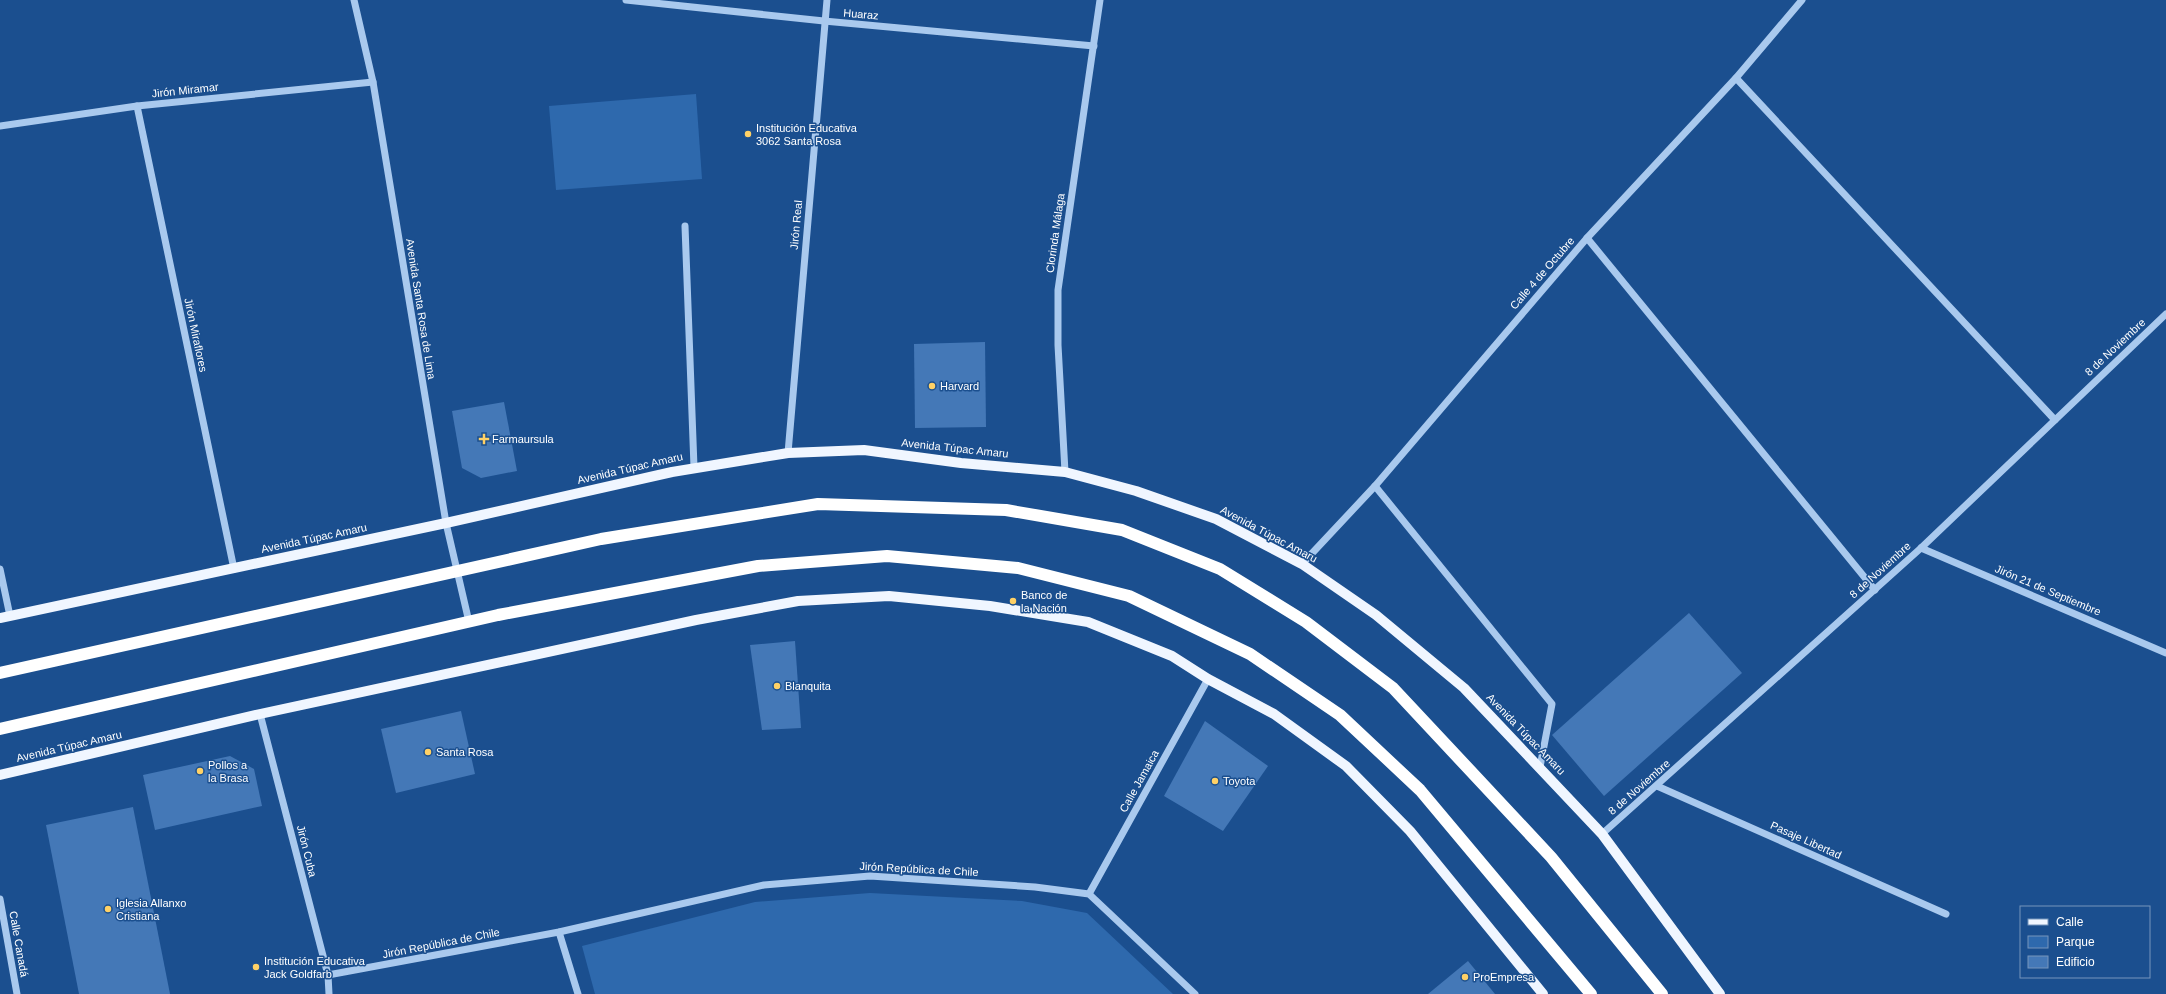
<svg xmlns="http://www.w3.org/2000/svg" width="2166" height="994" font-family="Helvetica,sans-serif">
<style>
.green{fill:#2e69ad}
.building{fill:#4478b7}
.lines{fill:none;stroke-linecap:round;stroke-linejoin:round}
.minor{stroke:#a9c9ee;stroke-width:7}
.major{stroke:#f0f6ff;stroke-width:10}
.highway{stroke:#fff;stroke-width:12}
.poi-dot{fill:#ffd166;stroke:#1b4f8f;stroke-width:1.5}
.labels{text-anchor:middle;stroke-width:3;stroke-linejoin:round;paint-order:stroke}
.street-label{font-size:11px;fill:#fff;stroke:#1b4f8f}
.poi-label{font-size:11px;fill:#fff;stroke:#1b4f8f;text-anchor:start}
</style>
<rect width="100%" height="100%" fill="#1b4f8f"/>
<g class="green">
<path d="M696,94L702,179L556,190L549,106Z"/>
<path d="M870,893L1022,901L1087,913L1173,994H595L582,946L755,902Z"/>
</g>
<g class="building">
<path d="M985,342L986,427L915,428L914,344Z"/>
<path d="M504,402L517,471L481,478L462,468L452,411Z"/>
<path d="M1689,613L1742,673L1604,796L1552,735Z"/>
<path d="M795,641L801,728L762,730L750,645Z"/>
<path d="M461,711L475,774L396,793L381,729Z"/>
<path d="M1205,721L1268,766L1223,831L1164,796Z"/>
<path d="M230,756L254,769L262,806L155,830L143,775Z"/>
<path d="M133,807L170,994H79L46,825Z"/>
<path d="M1468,961L1495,994H1428Z"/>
</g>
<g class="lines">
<g class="minor">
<path d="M354,0L373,82L446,523L469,622"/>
<path d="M626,0L824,21L1094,46"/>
<path d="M1736,78L2055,420"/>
<path d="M137,106L234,569"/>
<path d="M0,126L137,106L373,82"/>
<path d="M685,226L694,467"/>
<path d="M1587,238L1875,590"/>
<path d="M788,453L827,0"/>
<path d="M1065,472L1058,345V290L1100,0"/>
<path d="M1375,486L1552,704L1540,767"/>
<path d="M1921,548L2166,653"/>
<path d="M1302,564L1375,486L1587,238L1736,78L1802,0"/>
<path d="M0,569L10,616"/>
<path d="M260,714L328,975L329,994"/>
<path d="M1657,786L1946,914"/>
<path d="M1602,834L1921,548L2166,314"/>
<path d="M1089,894L1208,679"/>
<path d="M0,899L17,994"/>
<path d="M559,932L578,994"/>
<path d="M328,975L559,932L764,885L870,876L1035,887L1089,894L1195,994"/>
</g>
<g class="major">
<path d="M0,618L446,523L672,472L788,453L864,450L961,463L1065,472L1136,491L1216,519L1302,564L1376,615L1464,688L1602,834L1720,994"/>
<path d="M0,775L260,714L696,620L798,601L889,596L990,606L1088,622L1172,656L1208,679L1274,714L1346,766L1410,831L1543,994"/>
</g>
<g class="highway">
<path d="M0,673L601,539L818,504L1006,510L1122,530L1220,569L1306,622L1393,688L1551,857L1662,994"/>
<path d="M0,729L498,615L758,566L887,556L1018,568L1129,596L1250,654L1340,715L1420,790L1591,994"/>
</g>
</g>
<g class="poi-dot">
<circle cx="748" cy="134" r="4"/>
<circle cx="932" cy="386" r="4"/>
<path d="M482 433h4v4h4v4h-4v4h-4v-4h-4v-4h4z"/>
<circle cx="1013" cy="601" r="4"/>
<circle cx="777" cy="686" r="4"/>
<circle cx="428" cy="752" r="4"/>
<circle cx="200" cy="771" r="4"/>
<circle cx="1215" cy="781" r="4"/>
<circle cx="108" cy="909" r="4"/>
<circle cx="256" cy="967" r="4"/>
<circle cx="1465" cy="977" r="4"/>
</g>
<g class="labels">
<g class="street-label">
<text transform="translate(861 14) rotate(5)" y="4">Huaraz</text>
<text transform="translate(185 90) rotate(-6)" y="4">Jirón Miramar</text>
<text transform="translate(796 225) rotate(-85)" y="4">Jirón Real</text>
<text transform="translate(1055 233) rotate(-82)" y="4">Clorinda Málaga</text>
<text transform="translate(1542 273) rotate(-49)" y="4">Calle 4 de Octubre</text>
<text transform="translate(421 309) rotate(81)" y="4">Avenida Santa Rosa de Lima</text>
<text transform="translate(196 335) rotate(78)" y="4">Jirón Miraflores</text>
<text transform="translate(2115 347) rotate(-43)" y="4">8 de Noviembre</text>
<text transform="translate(955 448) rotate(6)" y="4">Avenida Túpac Amaru</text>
<text transform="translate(630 468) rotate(-13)" y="4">Avenida Túpac Amaru</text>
<text transform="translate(1269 534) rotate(28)" y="4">Avenida Túpac Amaru</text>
<text transform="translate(314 538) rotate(-12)" y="4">Avenida Túpac Amaru</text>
<text transform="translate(1880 570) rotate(-42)" y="4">8 de Noviembre</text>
<text transform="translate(2048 590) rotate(23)" y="4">Jirón 21 de Septiembre</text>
<text transform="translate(1526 734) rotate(46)" y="4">Avenida Túpac Amaru</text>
<text transform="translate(69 746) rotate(-13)" y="4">Avenida Túpac Amaru</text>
<text transform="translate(1139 781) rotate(-61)" y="4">Calle Jamaica</text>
<text transform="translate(1639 787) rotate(-41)" y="4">8 de Noviembre</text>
<text transform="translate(1806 840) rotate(24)" y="4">Pasaje Libertad</text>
<text transform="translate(307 851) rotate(76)" y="4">Jirón Cuba</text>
<text transform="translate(919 869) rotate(3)" y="4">Jirón República de Chile</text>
<text transform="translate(441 943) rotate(-11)" y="4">Jirón República de Chile</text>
<text transform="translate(19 944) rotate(80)" y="4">Calle Canadá</text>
</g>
<g class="poi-label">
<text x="756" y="132">Institución Educativa<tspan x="756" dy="13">3062 Santa Rosa</tspan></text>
<text x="940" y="390">Harvard</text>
<text x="492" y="443">Farmaursula</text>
<text x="1021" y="599">Banco de<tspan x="1021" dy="13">la Nación</tspan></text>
<text x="785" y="690">Blanquita</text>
<text x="436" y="756">Santa Rosa</text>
<text x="208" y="769">Pollos a<tspan x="208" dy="13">la Brasa</tspan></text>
<text x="1223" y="785">Toyota</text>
<text x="116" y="907">Iglesia Allanxo<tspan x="116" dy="13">Cristiana</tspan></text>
<text x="264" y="965">Institución Educativa<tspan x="264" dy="13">Jack Goldfarb</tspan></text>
<text x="1473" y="981">ProEmpresa</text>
</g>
</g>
<rect x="2020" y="906" width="130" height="72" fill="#1b4f8f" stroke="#7695bc"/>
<rect x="2028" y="919" width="20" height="6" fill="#f0f6ff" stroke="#7695bc"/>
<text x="2056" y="926" font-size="12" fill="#ffffff">Calle</text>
<rect x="2028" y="936" width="20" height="12" fill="#2e69ad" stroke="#7695bc"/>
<text x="2056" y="946" font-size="12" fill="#ffffff">Parque</text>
<rect x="2028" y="956" width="20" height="12" fill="#4478b7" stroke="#7695bc"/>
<text x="2056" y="966" font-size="12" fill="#ffffff">Edificio</text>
</svg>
